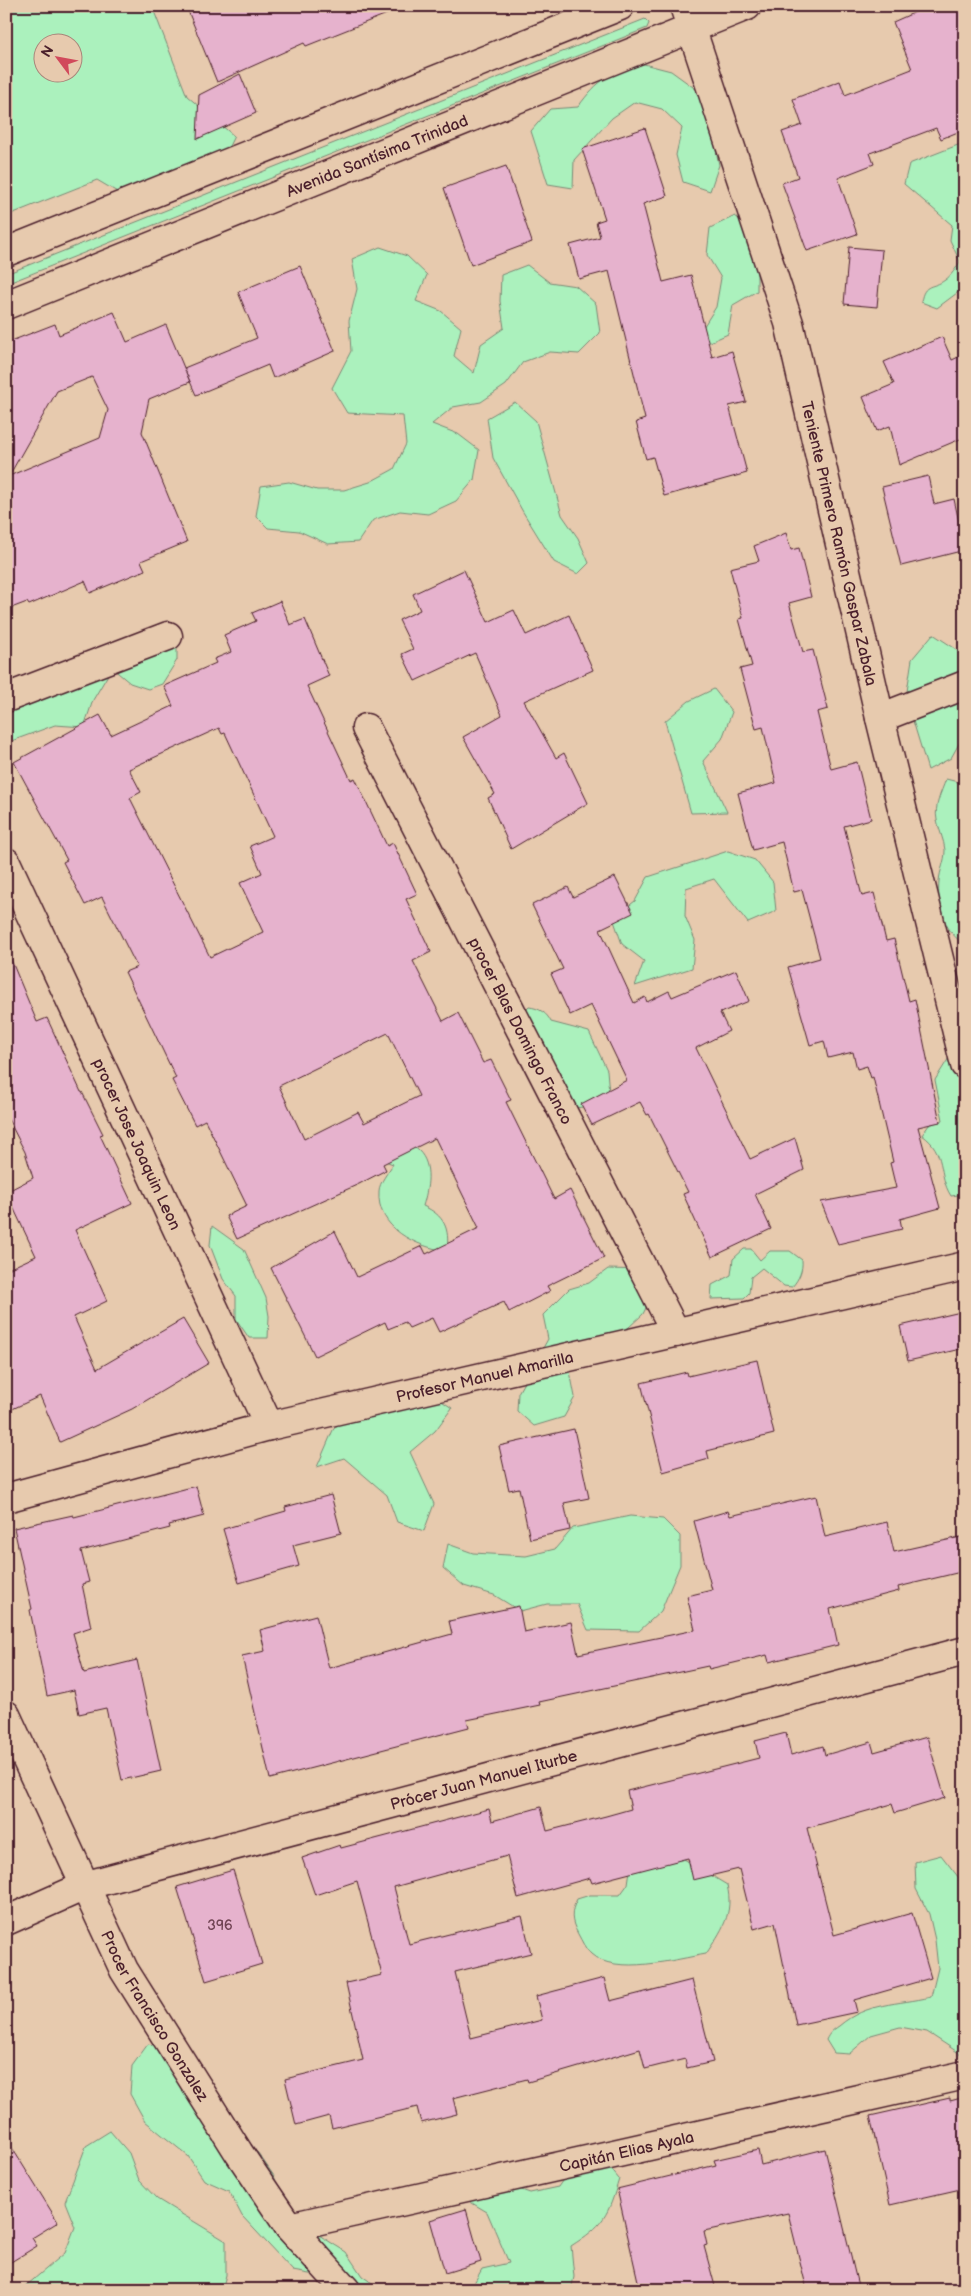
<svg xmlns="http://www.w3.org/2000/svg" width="971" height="2296" font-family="'Balsamiq Sans',sans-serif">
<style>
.green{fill:#abf1bd;stroke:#7a8874;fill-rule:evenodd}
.building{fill:#e6b2cd;stroke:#4a1f2b;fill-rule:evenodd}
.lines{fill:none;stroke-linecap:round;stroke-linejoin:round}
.minor-casing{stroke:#4a1f2b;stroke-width:31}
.major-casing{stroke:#4a1f2b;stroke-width:31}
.minor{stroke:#e7caae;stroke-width:28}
.major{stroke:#e7caae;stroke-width:28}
.labels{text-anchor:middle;stroke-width:4;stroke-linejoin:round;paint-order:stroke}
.number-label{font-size:14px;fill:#714454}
.street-label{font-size:16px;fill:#4a1f2b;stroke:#e7caae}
</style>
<rect width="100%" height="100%" fill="#e7caae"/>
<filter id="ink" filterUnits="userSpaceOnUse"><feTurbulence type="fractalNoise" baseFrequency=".02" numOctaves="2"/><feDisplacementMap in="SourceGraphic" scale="10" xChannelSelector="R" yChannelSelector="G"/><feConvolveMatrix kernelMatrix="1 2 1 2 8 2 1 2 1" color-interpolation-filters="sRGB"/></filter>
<g filter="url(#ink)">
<g class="green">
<path d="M6,6H152L187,96L234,136L213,179L124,196L97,180L6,216ZM42,42H72V72H42Z"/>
<path d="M645,19L649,23L647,28L6,284V274Z"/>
<path d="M644,64L671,71L693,87L708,111L719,165L710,191L683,182L676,155L682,128L662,109L635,102L612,118L574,160L573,188L548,184L531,131L550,109L578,107C599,78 610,73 644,64Z"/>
<path d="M963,143L965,287L937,308L921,302C924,282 933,289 945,280C951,276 956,268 960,262L950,240L952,225L904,184L909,164Z"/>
<path d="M735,216L757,233V291L733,305L728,334L701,346L702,329L716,307L721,278L707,255L710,228Z"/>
<path d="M380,247L407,256L427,275L416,301L441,311L461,328L454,356L474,373L481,344L504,328L500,301L501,275L527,265L549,282L576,286L596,304L600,333L579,354L550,352L523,362L506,385L481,402L453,407L432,424L458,434L479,450L474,480L456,501L428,514L400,511L373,520L358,542L328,544L299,531L268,528L256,516L261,486L289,482L317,490H344L370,482L394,469L406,444L403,416L347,413L332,388L351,351L349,321L357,289L352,259Z"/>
<path d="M515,402L536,421L562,515L578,538L589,563L578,574L554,562L523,512L493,458L487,418Z"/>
<path d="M177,631V660L162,684L148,689L130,683L112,668L93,700L84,727L55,725L6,743V698Z"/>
<path d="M933,634L959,651L965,667V733L951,758L928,770L906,698L912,659Z"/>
<path d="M714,689L732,712L722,739L703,761L727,812L691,813L665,721L689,701Z"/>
<path d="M946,779L958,782L965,790V945C943,930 937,907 939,881C940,870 945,862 945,850C944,840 939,830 937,820C934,806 941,793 946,779Z"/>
<path d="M728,851L755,860L773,882L776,911L748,923L714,879L686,888L685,916L695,940L692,968L635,986L644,961L622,944L613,918L635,901L648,877Z"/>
<path d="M529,1007C539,1008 547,1013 551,1022L589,1032L607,1070L610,1105L571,1108L524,1012Z"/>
<path d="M952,1053L965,1054V1194L951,1196C937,1174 947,1152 922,1135L929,1125L943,1120L935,1080Z"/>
<path d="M395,1136C403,1141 413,1145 419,1151C433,1165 428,1189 423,1206C444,1215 450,1228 447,1251C416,1247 376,1228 379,1191C379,1183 389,1171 393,1164L380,1159Z"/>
<path d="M212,1226L244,1249L266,1298L269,1316L268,1338H249L236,1319V1296L223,1279L210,1245Z"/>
<path d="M744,1249H751L760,1260L770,1251H790L802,1260C803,1270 799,1279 792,1287L784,1286L762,1268L751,1277L749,1293L744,1298L711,1299L712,1285L731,1275L733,1259Z"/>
<path d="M608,1269L646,1270L655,1289L643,1314L612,1343L568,1361L575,1397L564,1417L534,1426L517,1411L518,1393L548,1339L543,1315L569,1289L589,1283Z"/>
<path d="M430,1393L452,1408L435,1431L410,1452L434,1504L424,1531L397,1522L387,1495L344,1458L317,1467L333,1430L350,1410Z"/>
<path d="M630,1516L663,1519L680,1536V1565L661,1611L639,1631L588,1630L577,1604H547L520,1611L494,1595L464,1586L443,1568L448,1544L473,1553L526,1556L555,1549L573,1528Z"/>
<path d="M941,1855L959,1878L960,1936L965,1949V2057L927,2032L900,2027L871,2035L849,2054L834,2053L826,2040C829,2033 833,2030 839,2026C867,2002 897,2005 931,1997L938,1968L935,1940L929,1914L916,1889L915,1862Z"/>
<path d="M679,1856L727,1885C734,1914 722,1930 706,1954C677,1959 615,1976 591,1954C585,1949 582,1941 578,1934C571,1921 570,1913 577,1899L590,1895H620L628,1884L630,1870Z"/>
<path d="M148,2044L175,2049L236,2137L258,2153L274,2176L284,2203L303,2225L346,2252L362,2276L382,2290H339L320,2276L293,2271L242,2216L229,2191L204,2180L188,2156L145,2121L130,2094L132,2066Z"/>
<path d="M110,2131L129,2153L139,2180L157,2199L226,2241V2275L222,2290H21L65,2253L75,2227L65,2202L86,2146Z"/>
<path d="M601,2157L619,2179C608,2216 604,2225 571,2246L574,2277L571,2290H470L482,2269L509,2263L487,2212L462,2197L473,2173L530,2193L558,2187L573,2165Z"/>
</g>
<g class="building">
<path d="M186,6H402V8L306,46L304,43L217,82Z"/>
<path d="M929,6H965V129L941,139L936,128L870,153L874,164L838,178L857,234L807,251L782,183L798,177L782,132L802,125L793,99L840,81L845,95L912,69L893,22Z"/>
<path d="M240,74L256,113L197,139L199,95Z"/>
<path d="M645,128L667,196L643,204L663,282L691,275L712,357L732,351L746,402L729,406L747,473L664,496L653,457L646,459L636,422L645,419L609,271L579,279L570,245L600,237L596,222L605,219L582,149Z"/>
<path d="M506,166L532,242L471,265L444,188Z"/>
<path d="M849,247L882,250L877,307L844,304Z"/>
<path d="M300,266L335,351L273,378L268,365L196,395L184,368L257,338L238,292Z"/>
<path d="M114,312L127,342L166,325L190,382L149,399L142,432L187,542L141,561L145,570L90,593L85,581L29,605L27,602L6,610V343L55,324L59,335ZM92,377L108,410L100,438L9,476L57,391Z"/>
<path d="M942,337L952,360L965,354V437L899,465L890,426L877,431L863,397L894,384L884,362Z"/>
<path d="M928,476L934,504L954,499L965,550L901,566L882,487Z"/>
<path d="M786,533L791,550L799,548L811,597L789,603L803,652L813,650L828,709L817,712L831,769L857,762L871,819L844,826L862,896L874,893L886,941L894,939L909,1001L915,999L940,1122L918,1127L940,1208L900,1219L902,1229L838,1244L821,1202L896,1188L890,1163L893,1162L873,1077L871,1078L867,1066L857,1069L853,1052L828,1058L824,1041L810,1045L788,967L820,958L802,890L794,892L782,842L753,850L738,793L776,783L763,727L756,729L740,669L752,666L739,619L743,618L730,568L759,561L754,546Z"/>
<path d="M464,570L488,622L514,610L526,635L569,615L593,670L524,701L556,758L564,753L588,803L511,849L488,798L495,794L463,737L502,715L475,653L415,681L402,654L413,649L399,620L420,610L413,594Z"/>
<path d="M280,601L290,625L305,619L329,676L307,686L351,780L355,778L387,846L393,843L417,894L406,899L431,952L413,961L443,1021L458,1013L483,1063L491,1060L511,1100L506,1102L554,1199L570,1190L604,1258L547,1286L550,1291L509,1312L504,1302L439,1332L432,1318L409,1328L405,1322L388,1329L385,1322L315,1356L271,1268L335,1231L357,1277L422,1246L426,1254L479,1228L435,1138L383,1164L386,1170L359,1184L237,1239L226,1216L247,1206L205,1120L195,1125L172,1080L176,1078L125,972L137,967L102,897L85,905L63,862L67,860L14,762L100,715L111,735L173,706L164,686L216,663L214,659L231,652L224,635L256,621L252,613ZM219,728L222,734L225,733L273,836L250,846L262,873L240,883L263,932L210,957L130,798L141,792L129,769ZM388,1033L419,1096L364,1123L358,1112L304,1139L279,1086Z"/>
<path d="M615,877L633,913L600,929L634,1003L645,997L647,1002L669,991L672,997L736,970L749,1001L720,1013L729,1031L696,1048L750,1159L795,1138L804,1170L755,1194L771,1229L712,1257L683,1194L688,1192L649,1114L647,1115L640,1102L592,1125L581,1104L627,1080L591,1005L570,1015L551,974L563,969L532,905L568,887L573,897Z"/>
<path d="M7,950L37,1022L47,1018L81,1092H82L103,1134L100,1135L132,1203L75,1230L107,1301L74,1317L97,1369L183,1319L209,1363L132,1409L60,1442L40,1396L6,1412V1270L36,1256L6,1192L33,1178L25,1152L6,1115Z"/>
<path d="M965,1311V1348L908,1361L900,1326Z"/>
<path d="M757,1360L774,1434L707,1451L709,1459L663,1472L641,1383L687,1372L688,1376Z"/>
<path d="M574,1429L589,1498L564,1503L570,1530L530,1539L519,1488L509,1490L499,1446Z"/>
<path d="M196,1486L204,1516L169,1525L170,1528L81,1551L89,1582L82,1584L91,1627L73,1633L84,1673L137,1660L161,1771L122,1780L106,1708L79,1714L74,1690L47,1696L30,1610L32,1609L14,1528L73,1515L74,1517Z"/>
<path d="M331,1495L341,1533L293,1545L299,1566L239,1583L223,1529L286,1511L285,1507Z"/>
<path d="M816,1496L825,1537L887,1522L894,1552L965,1536V1571L898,1587L899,1591L830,1609L838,1645L769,1662L767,1655L709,1669L708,1666L539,1702L540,1705L467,1720L469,1727L270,1779L242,1656L265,1651L260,1630L316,1615L329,1668L452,1634L449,1621L519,1606L524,1632L571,1622L578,1654L695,1630L687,1596L712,1590L694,1521L728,1511L730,1516Z"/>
<path d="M786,1733L791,1755L823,1746L825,1755L871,1742L874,1752L927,1737L945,1798L895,1813L892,1804L807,1828L834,1935L912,1913L931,1978L854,2000L857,2012L796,2025L775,1923L754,1929L739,1869L693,1880L688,1858L592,1883L590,1878L518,1898L507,1856L394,1887L409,1944L522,1916L531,1953L455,1972L471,2038L542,2020L536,1996L604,1978L610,2001L692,1980L713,2062L687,2068L685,2059L645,2069L640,2049L528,2082L527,2079L453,2098L457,2114L421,2123L417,2107L332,2128L329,2116L296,2125L285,2079L363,2060L346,1983L382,1975L357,1881L315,1895L302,1858L340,1845L341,1848L489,1809L492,1821L541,1807L547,1831L606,1816L631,1809L627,1791L759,1758L755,1741Z"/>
<path d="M233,1870L262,1964L206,1981L177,1887Z"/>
<path d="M965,2097V2188L890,2205L870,2116L950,2098V2101Z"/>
<path d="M6,2138L58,2222L32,2238L37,2246L6,2265Z"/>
<path d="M825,2149L859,2290H807L788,2213L704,2231L707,2245L704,2246L716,2290H640L617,2189L716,2165L714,2160L758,2150L761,2165Z"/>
<path d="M466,2209L481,2262L445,2273L430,2220Z"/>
</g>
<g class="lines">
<defs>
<g id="minor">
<path id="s1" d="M684,6L789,323L880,718L965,1065"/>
<path d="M6,698L168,636"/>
<path d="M880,718L965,685"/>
<path id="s2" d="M366,728L676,1333"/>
<path id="s3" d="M6,862L269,1426"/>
<path id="s4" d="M6,1498L269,1426L965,1266"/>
<path id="s5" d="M6,1715L124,1970L239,2153L289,2227L346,2290"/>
<path id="s6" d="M6,1921L87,1885L965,1651"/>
<path id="s7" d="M289,2227L965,2075"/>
</g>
<g id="major">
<path d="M6,252L620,6"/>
<path id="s8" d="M6,305L747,6"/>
</g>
</defs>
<use href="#minor" class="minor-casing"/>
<use href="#major" class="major-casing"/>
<use href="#minor" class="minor"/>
<use href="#major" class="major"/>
</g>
</g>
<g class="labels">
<g class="number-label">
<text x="220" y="1930">396</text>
</g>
<g class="street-label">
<text dy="6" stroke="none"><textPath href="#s8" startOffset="400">Avenida Santísima Trinidad</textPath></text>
<text dy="6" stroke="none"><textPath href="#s1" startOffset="560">Teniente Primero Ramón Gaspar Zabala</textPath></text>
<text dy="6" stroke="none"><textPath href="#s2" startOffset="340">procer Blas Domingo Franco</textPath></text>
<text dy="6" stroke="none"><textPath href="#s3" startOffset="311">procer Jose Joaquin Leon</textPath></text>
<text dy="6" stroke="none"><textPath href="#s4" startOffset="494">Profesor Manuel Amarilla</textPath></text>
<text dy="6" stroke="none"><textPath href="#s6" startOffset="499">Prócer Juan Manuel Iturbe</textPath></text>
<text dy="6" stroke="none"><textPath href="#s5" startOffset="336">Procer Francisco Gonzalez</textPath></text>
<text dy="6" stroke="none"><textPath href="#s7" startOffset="346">Capitán Elias Ayala</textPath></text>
</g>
</g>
<rect width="971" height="2296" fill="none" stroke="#e7caae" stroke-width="25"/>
<rect x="12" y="12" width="946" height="2271" fill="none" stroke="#4a1f2b" stroke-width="2" filter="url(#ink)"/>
<g transform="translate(58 58) rotate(302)"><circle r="24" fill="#e7caae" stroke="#a8867a"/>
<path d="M0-4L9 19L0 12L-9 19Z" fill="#d1495b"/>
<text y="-8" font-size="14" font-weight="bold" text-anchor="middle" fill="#4a1f2b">N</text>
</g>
</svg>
